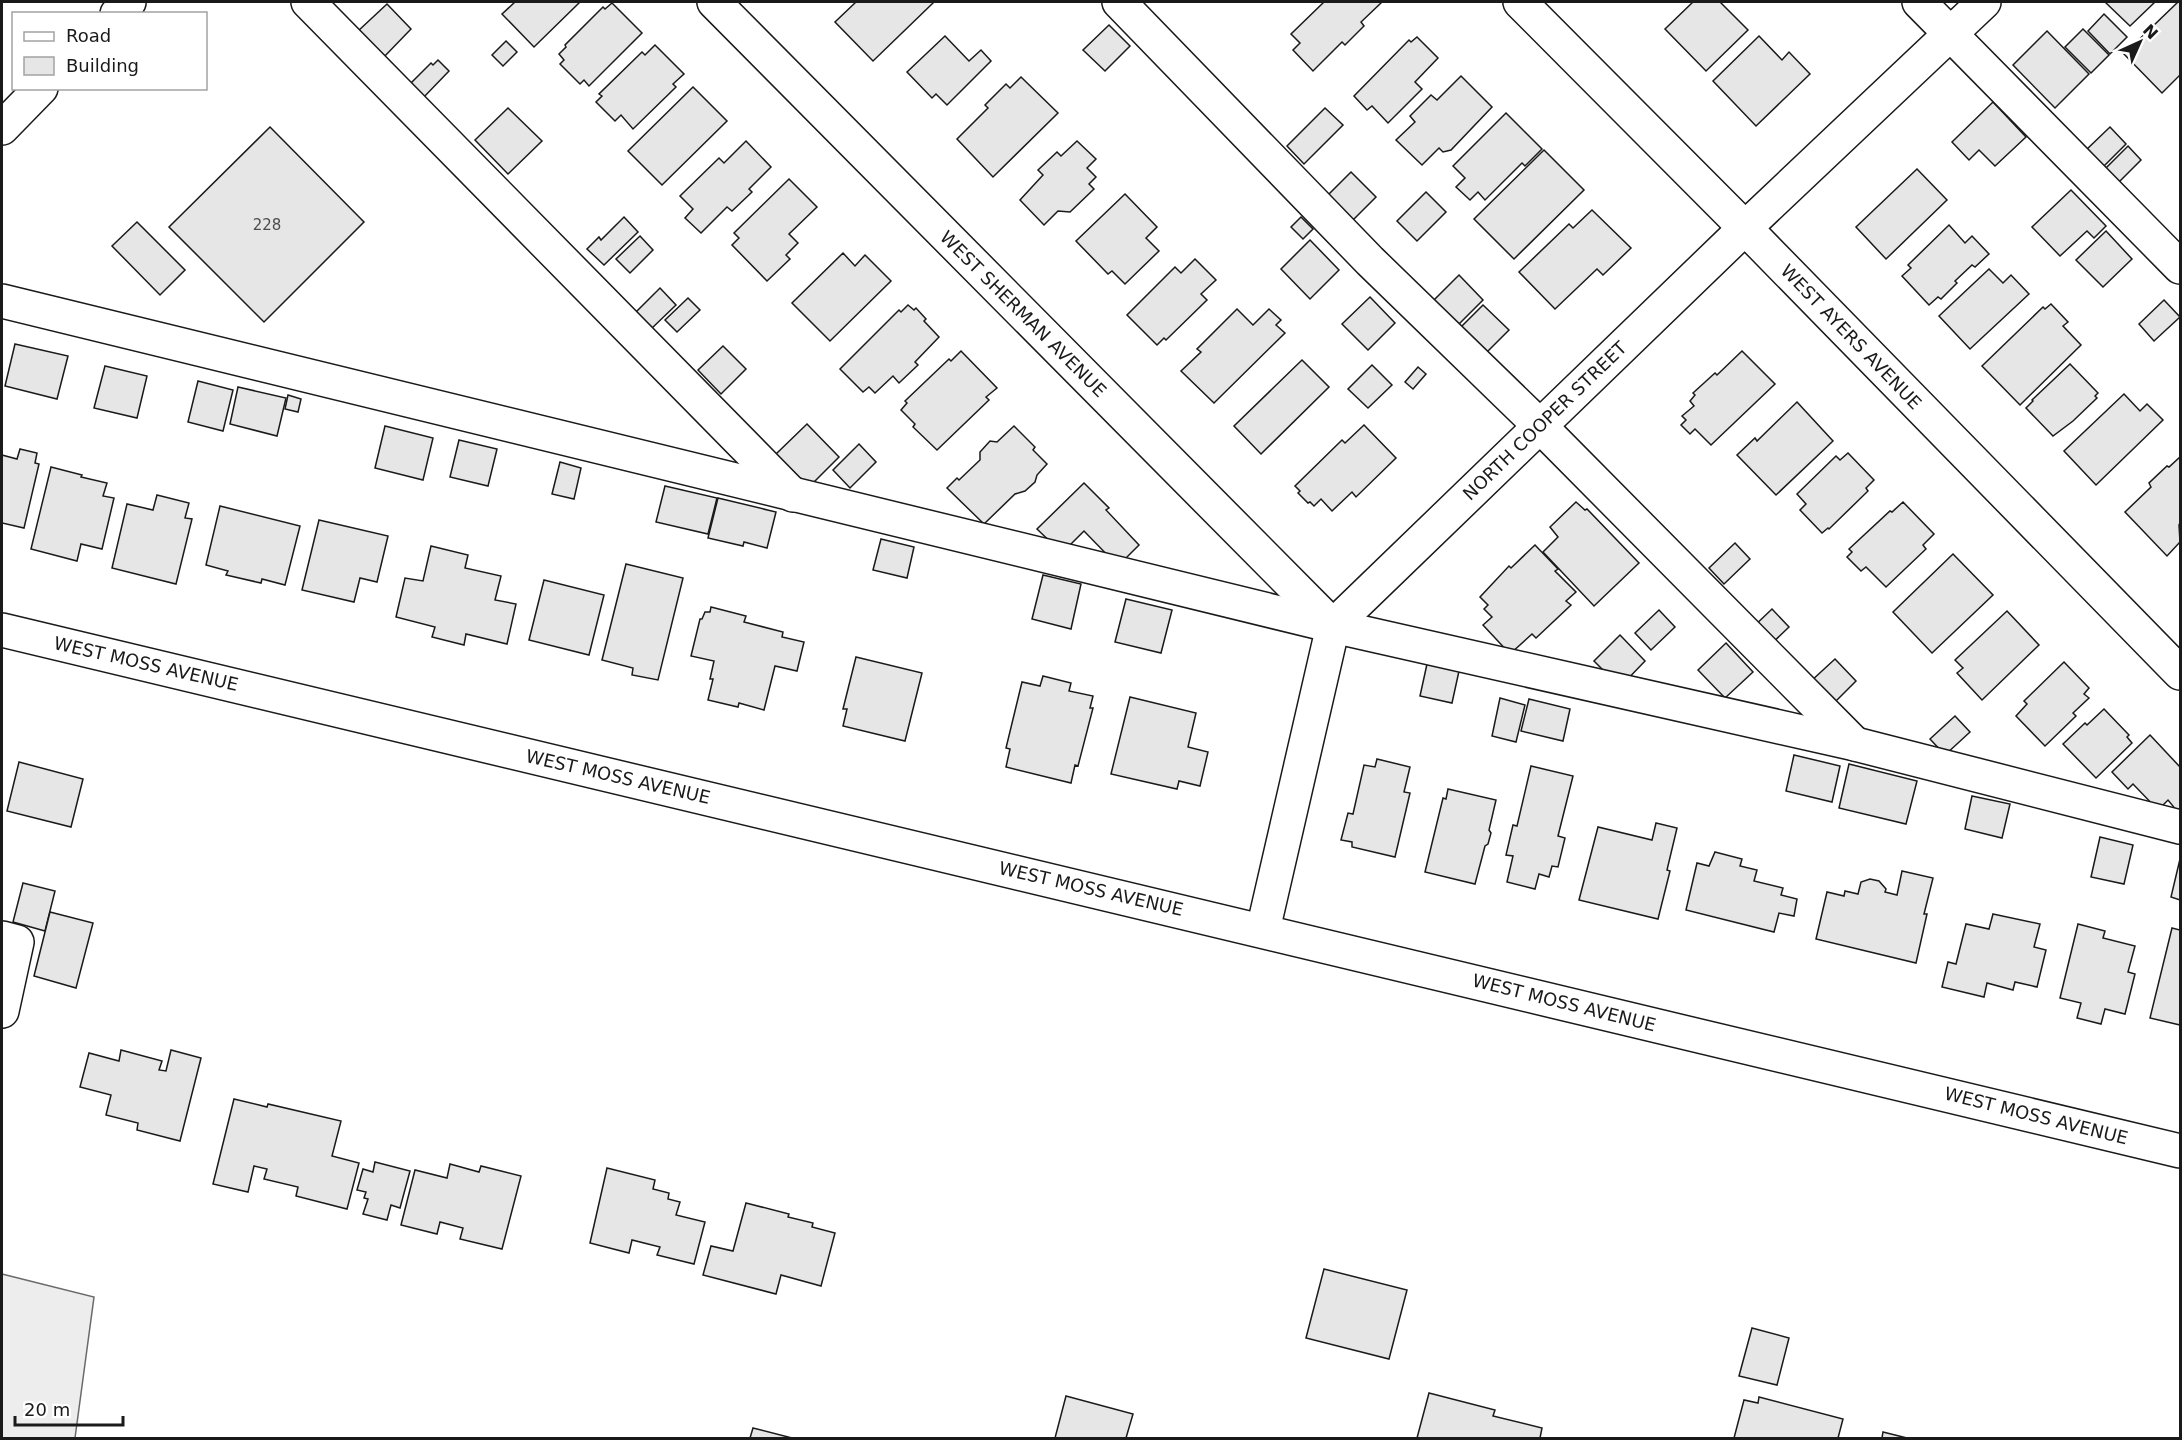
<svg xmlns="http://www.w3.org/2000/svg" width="2182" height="1440" font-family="'DejaVu Sans',sans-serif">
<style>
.built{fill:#ededed;stroke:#6a6a6a;stroke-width:1.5}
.building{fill:#e6e6e6;stroke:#1a1a1a;stroke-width:1.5}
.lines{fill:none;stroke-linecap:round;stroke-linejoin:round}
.minor-casing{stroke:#1a1a1a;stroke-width:36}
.major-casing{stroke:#1a1a1a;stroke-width:36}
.minor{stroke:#fff;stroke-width:33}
.major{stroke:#fff;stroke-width:33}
.labels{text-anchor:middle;stroke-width:4.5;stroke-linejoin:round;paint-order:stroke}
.number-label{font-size:15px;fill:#4d4d4d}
.street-label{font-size:18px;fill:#1a1a1a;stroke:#fff}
</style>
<rect width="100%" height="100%" fill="#fff"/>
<path class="built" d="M2,1274L94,1297L75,1438H2Z"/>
<g class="building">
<path d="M515,2H580L534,47L502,14Z"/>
<path d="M856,2H932L933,3L873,61L835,22Z"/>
<path d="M1324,2H1382L1361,22L1364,26L1345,45L1342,42L1313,71L1293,50L1300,43L1291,34Z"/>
<path d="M1693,2H1720L1748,30L1706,71L1665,29Z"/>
<path d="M2105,2H2155L2130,26Z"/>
<path d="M2178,2H2180V75L2162,93L2124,54Z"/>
<path d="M612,3L642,33L589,86L584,80L580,84L560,64L564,60L559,54L566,47L565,45L603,7L605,9Z"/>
<path d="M387,4L411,29L383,58L357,32Z"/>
<path d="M2104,14L2127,37L2110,54L2088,31Z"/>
<path d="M1109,25L1130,46L1105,71L1083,50Z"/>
<path d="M2083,29L2109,55L2091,73L2065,47Z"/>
<path d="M2047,31L2089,74L2055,108L2013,65Z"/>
<path d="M945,36L969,61L981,50L991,61L947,105L936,94L932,98L907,72Z"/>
<path d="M1759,36L1782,60L1789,52L1810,74L1756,126L1713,81Z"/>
<path d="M1417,37L1438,58L1415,82L1422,89L1388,123L1372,106L1367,110L1354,96L1409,40L1411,42Z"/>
<path d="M506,41L517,52L503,66L492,55Z"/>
<path d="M655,45L684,74L673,84L676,87L633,129L621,115L615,121L596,102L602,96L599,94L642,52L645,55Z"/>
<path d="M438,60L449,71L423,98L410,84L431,63L433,65Z"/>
<path d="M1461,76L1492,107L1451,150L1443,152L1439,148L1422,165L1396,140L1415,122L1410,116L1431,95L1437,100Z"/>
<path d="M1021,77L1058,113L993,177L957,139L988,108L985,105L1006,84L1010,88Z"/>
<path d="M693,87L727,121L662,185L628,151Z"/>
<path d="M1993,102L2026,137L1995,166L1979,150L1969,160L1952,142Z"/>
<path d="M508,108L542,141L508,174L475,140Z"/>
<path d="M1325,108L1343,125L1304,164L1287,146Z"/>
<path d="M1506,113L1542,149L1525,166L1522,163L1485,200L1478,192L1470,200L1456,187L1465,178L1453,166Z"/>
<path d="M270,127L364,222L264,322L169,227Z"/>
<path d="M2110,127L2126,144L2102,168L2085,151Z"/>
<path d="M746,141L771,167L749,189L752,192L732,211L727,207L701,233L685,218L693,209L680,196L719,158L724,163Z"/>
<path d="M1077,141L1096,159L1087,168L1096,177L1089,184L1094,189L1070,212L1058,211L1044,225L1020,200L1043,175L1038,170L1057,152L1061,156Z"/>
<path d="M2128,146L2141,160L2117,184L2103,171Z"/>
<path d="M1544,150L1584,190L1514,259L1474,219Z"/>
<path d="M1917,169L1947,200L1886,259L1856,227Z"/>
<path d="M1351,172L1376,197L1352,221L1327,196Z"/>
<path d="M789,179L817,207L789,234L798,243L786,255L790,259L767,281L732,245L739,238L734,233Z"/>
<path d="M2071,190L2106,226L2094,238L2087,231L2060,256L2032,227Z"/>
<path d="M1426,192L1446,212L1417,241L1397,221Z"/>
<path d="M1125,194L1157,227L1146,238L1159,251L1125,284L1112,271L1108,274L1076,241Z"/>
<path d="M1592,210L1631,248L1603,275L1597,269L1555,309L1519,272L1569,224L1573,228Z"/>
<path d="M624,217L638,232L604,265L587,249L599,237L601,240Z"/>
<path d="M1301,217L1313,229L1303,239L1291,227Z"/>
<path d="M137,222L185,270L160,295L112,246Z"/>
<path d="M1949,225L1965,243L1972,236L1989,254L1975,267L1972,265L1955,281L1957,283L1941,299L1938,297L1929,305L1902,276L1911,268L1908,265Z"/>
<path d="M2106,231L2132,259L2103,287L2076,260Z"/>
<path d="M640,236L653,250L630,273L616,259Z"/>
<path d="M1310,240L1339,270L1310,299L1281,269Z"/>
<path d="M843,253L855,266L865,255L891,281L830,341L792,303Z"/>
<path d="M1195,259L1216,280L1201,294L1207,300L1166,340L1164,338L1157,345L1127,315L1175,267L1181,273Z"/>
<path d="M1989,269L2003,283L2011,275L2029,294L1970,349L1939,316Z"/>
<path d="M1459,275L1483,300L1456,327L1431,303Z"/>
<path d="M660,288L676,305L651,329L635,313Z"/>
<path d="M1370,297L1395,323L1368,350L1342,324Z"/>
<path d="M688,298L700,310L677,332L665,320Z"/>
<path d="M2164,300L2180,317L2154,341L2139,324Z"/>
<path d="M2051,304L2068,322L2063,326L2081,345L2020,405L1982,366L2043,307L2045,309Z"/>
<path d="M908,305L914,310L916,308L926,319L924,321L939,337L915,362L918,365L899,383L893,376L875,393L869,387L863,392L840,369L899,310L901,312Z"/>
<path d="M1483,305L1509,330L1483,356L1458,330Z"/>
<path d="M1237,309L1253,325L1269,309L1281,320L1276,325L1285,333L1214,403L1181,371L1201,352L1197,349Z"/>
<path d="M15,344L68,356L57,399L5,386Z"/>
<path d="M723,346L746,369L721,394L698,370Z"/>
<path d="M961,351L997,388L986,397L989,400L937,450L913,427L915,424L901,410L907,403L905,401L949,359L951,361Z"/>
<path d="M1742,351L1775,384L1711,445L1695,429L1690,434L1681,425L1686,420L1682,416L1694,406L1690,401L1695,395L1693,393L1715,373L1717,375Z"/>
<path d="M1302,360L1329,387L1261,454L1234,426Z"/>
<path d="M2070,364L2098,393L2095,396L2097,398L2073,421L2053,436L2026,408L2033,401L2032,400Z"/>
<path d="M1372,365L1392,385L1368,408L1348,389Z"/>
<path d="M105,366L147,376L137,418L94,408Z"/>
<path d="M1418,367L1426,374L1413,389L1405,382Z"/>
<path d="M198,381L233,390L223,431L188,422Z"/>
<path d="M238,387L286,398L277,436L230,424Z"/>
<path d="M2124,394L2140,411L2147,404L2163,420L2096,485L2064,451Z"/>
<path d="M288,395L301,399L298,412L285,409Z"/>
<path d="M1797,402L1833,441L1776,495L1737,455L1755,438L1757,441Z"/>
<path d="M807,424L839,457L809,487L776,454Z"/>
<path d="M1364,425L1396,458L1356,497L1352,492L1332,511L1321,499L1314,506L1310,502L1308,503L1298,493L1300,491L1295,486L1342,440L1345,443Z"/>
<path d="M385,426L433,438L423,480L375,468Z"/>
<path d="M1014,426L1035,447L1033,450L1047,464L1037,475L1035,482L1025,491L1015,494L984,524L947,488L957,478L959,480L980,460V452L990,441L997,442Z"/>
<path d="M459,440L497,449L488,486L450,477Z"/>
<path d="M859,444L876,462L850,488L833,470Z"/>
<path d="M20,449L37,453L35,463L39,464L24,528L2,523V455L17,459Z"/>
<path d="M1848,453L1874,480L1866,488L1868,491L1829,529L1828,528L1822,533L1800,510L1806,504L1797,494L1836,456L1840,460Z"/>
<path d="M2180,457V523L2179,525L2180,542L2167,556L2125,512L2151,487L2149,483L2167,466L2169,467Z"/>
<path d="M560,462L581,468L574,499L552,494Z"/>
<path d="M51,467L82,475L81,477L107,483L103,496L114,498L102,549L81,544L77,561L31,549Z"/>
<path d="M1084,483L1109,508L1106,510L1139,545L1118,566L1084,531L1062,553L1037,529Z"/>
<path d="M665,486L717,498L708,534L656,522Z"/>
<path d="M157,495L189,503L185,518L192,519L176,584L112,568L127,504L153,510Z"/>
<path d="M718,498L776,512L767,548L744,542L743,546L708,538Z"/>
<path d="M1576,502L1585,510L1587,509L1639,563L1594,606L1543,552L1558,537L1550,527Z"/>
<path d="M1903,502L1934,534L1923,545L1926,549L1886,587L1866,567L1861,571L1847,557L1852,552L1849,549L1890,511L1892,512Z"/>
<path d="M220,506L300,526L285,585L262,579L261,583L226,575L228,571L206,565Z"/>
<path d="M319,520L388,536L377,582L360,578L354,602L302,590Z"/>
<path d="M881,539L914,547L907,578L873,570Z"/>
<path d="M1735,543L1750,559L1724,584L1709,568Z"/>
<path d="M1535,545L1558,569L1555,571L1576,592L1566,601L1571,605L1536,638L1532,634L1510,654L1483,625L1492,617L1484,609L1488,605L1480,597L1509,566L1511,568Z"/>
<path d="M431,546L468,555L465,568L501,576L495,600L516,604L507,644L466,634L464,645L432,637L435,627L396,617L405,578L423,581Z"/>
<path d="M1953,554L1993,595L1932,653L1893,612Z"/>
<path d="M626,564L683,578L658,680L632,675L633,668L602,660Z"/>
<path d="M1043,575L1081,584L1071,629L1032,619Z"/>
<path d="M544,580L604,595L589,655L529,640Z"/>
<path d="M1126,599L1172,610L1161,653L1115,642Z"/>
<path d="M711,607L746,616L744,622L783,632L782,637L804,642L797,671L775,666L764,710L739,703L738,707L708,700L713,679H710L714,661L691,656L700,619H702L705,612H710Z"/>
<path d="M1772,609L1789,627L1767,648L1750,630Z"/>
<path d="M1659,610L1675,627L1651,650L1635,633Z"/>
<path d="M2007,611L2039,645L1982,700L1957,673L1963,668L1955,660Z"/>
<path d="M1620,635L1645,661L1620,687L1594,661Z"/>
<path d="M1726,643L1753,672L1725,698L1698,670Z"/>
<path d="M856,657L922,673L905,741L843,726L847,709H843Z"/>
<path d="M1835,659L1856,681L1832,705L1810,682Z"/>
<path d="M2064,662L2089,688L2084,694L2089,698L2073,713L2076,716L2045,746L2016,716L2027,704L2024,701Z"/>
<path d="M1427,664L1459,671L1452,703L1420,696Z"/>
<path d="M1043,676L1071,683L1069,691L1093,696L1090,708H1093L1078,766L1075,765L1071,783L1006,767L1010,749L1006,748L1022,682L1040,686Z"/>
<path d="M1130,697L1196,713L1188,747L1208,752L1200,786L1179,781L1177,789L1111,774Z"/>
<path d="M1500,698L1525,705L1516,742L1492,736Z"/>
<path d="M1529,699L1570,709L1563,741L1521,731Z"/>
<path d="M2104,709L2129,735L2127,737L2132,743L2096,778L2063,744L2085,723L2087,725Z"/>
<path d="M1955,716L1970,732L1945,755L1930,739Z"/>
<path d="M2150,735L2180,767V808L2177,811L2168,800L2158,810L2133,784L2128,789L2112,772Z"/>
<path d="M1794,755L1840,766L1832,802L1786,791Z"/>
<path d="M1377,759L1410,767L1404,792L1410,793L1395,857L1352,847V842L1341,840L1348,813L1353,814L1364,765L1375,767Z"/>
<path d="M19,762L83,779L71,827L7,811Z"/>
<path d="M1849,764L1917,781L1906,824L1839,808Z"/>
<path d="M1531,766L1573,776L1558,836L1565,838L1558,867L1552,866L1549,877L1539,874L1535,889L1507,882L1513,856L1506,855L1513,825L1517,826Z"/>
<path d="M1448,789L1496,800L1489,830L1491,833L1488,844L1485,846L1475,884L1425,872L1443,798L1446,799Z"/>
<path d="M1972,796L2010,804L2002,838L1965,829Z"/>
<path d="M1656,823L1677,828L1667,870L1670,871L1658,919L1579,900L1598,827L1652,840Z"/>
<path d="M2100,837L2133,845L2124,884L2091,877Z"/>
<path d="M1715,852L1742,859L1740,866L1757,870L1754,881L1783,888L1781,895L1797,899L1794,916L1779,913L1774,932L1686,910L1697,863L1709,866Z"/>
<path d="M2180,859V900L2171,897Z"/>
<path d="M1902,871L1933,878L1924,914H1927L1916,963L1816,939L1827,892L1844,896L1845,891L1858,894L1861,882L1870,879L1879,881L1886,889L1885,892L1897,895Z"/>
<path d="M23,883L55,891L45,931L13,922Z"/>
<path d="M50,912L93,923L76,988L34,976Z"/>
<path d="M1993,914L2040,924L2034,947L2046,950L2037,987L2015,982L2013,990L1987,983L1984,997L1942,987L1948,962L1956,964L1966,924L1989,929Z"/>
<path d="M2078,924L2105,931L2103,938L2135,946L2128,972L2135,974L2125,1014L2105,1009L2101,1024L2077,1018L2081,1003L2060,998Z"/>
<path d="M2172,928L2180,930V1025L2150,1018Z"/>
<path d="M121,1050L162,1061L159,1070L166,1071L171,1050L201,1058L180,1141L137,1130L138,1123L106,1115L111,1095L80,1087L89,1053L119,1061Z"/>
<path d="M234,1099L267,1107L268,1104L341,1121L332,1156L359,1163L347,1209L296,1196L298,1187L264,1179L267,1169L254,1166L248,1192L213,1184Z"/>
<path d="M375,1162L410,1171L400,1208L391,1205L387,1220L363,1214L368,1199L364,1198L366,1192L357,1190L363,1169L373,1172Z"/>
<path d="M450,1164L479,1172L481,1166L521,1176L502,1249L460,1239L463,1228L440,1222L437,1234L401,1225L415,1170L447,1178Z"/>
<path d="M607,1168L655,1180L653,1189L669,1193L668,1199L680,1202L676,1215L705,1222L694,1264L657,1255L660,1247L632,1240L629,1253L590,1243Z"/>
<path d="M746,1203L789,1214L788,1217L813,1223L812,1227L835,1233L821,1286L781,1275L776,1294L703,1275L711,1246L733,1251Z"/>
<path d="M1324,1269L1407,1290L1389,1359L1306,1338Z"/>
<path d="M1752,1328L1789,1338L1777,1385L1739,1376Z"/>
<path d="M1429,1393L1495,1410L1493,1416L1542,1428L1540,1438H1417Z"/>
<path d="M1066,1396L1133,1414L1126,1438H1055Z"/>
<path d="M1759,1397L1843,1419L1838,1438H1734L1744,1400L1758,1403Z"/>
<path d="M753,1428L792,1438H750Z"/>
<path d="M1883,1432L1907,1438H1882Z"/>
</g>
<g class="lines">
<defs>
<g id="minor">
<path d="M308,2L793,495"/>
<path d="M714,2L1333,626"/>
<path d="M1119,2L1370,261L1540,426L1855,744"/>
<path d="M1520,2L1745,228L2180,673"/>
<path d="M1919,2L2180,267"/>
<path d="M2,301L1333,626L1855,744L2180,827"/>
<path d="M2,630L2180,1151"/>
<path d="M1263,930L1333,626L1745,228L1984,2"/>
<path d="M2,938L17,942L2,1011"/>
</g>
<g id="major">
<path d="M117,14L129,2"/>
<path d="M2,128L41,88"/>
</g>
</defs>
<use href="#minor" class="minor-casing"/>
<use href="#major" class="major-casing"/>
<use href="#minor" class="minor"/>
<use href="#major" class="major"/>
</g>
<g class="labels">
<g class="number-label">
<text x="267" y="230">228</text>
</g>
<g class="street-label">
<text transform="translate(1023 314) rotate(45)" y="6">WEST SHERMAN AVENUE</text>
<text transform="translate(1851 337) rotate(46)" y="6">WEST AYERS AVENUE</text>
<text transform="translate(1545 421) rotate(-44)" y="6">NORTH COOPER STREET</text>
<text transform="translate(146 664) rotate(13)" y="6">WEST MOSS AVENUE</text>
<text transform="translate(618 777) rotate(13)" y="6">WEST MOSS AVENUE</text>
<text transform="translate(1091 889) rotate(13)" y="6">WEST MOSS AVENUE</text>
<text transform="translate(1564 1003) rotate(14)" y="6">WEST MOSS AVENUE</text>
<text transform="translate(2036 1116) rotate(14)" y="6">WEST MOSS AVENUE</text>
</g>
</g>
<rect width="2182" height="1440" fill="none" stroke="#1a1a1a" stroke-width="6"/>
<rect x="12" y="12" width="195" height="78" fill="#ffffff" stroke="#a3a3a3" stroke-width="1.5"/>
<rect x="24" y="32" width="30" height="9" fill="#ffffff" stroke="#a3a3a3" stroke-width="1.5"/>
<text x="66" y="42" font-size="18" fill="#1a1a1a">Road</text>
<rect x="24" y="57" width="30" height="18" fill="#e6e6e6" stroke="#a3a3a3" stroke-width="1.5"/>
<text x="66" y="72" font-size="18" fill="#1a1a1a">Building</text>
<g transform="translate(2140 42) rotate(45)" stroke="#ffffff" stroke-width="4.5" paint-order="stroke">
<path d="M0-4.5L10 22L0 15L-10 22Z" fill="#1a1a1a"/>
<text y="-9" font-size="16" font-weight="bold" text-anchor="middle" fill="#1a1a1a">N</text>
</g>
<path d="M15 1416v9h108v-9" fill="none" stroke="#1a1a1a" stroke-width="3"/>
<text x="24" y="1416" font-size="18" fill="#1a1a1a" stroke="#ffffff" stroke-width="4.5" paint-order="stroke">20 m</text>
</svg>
